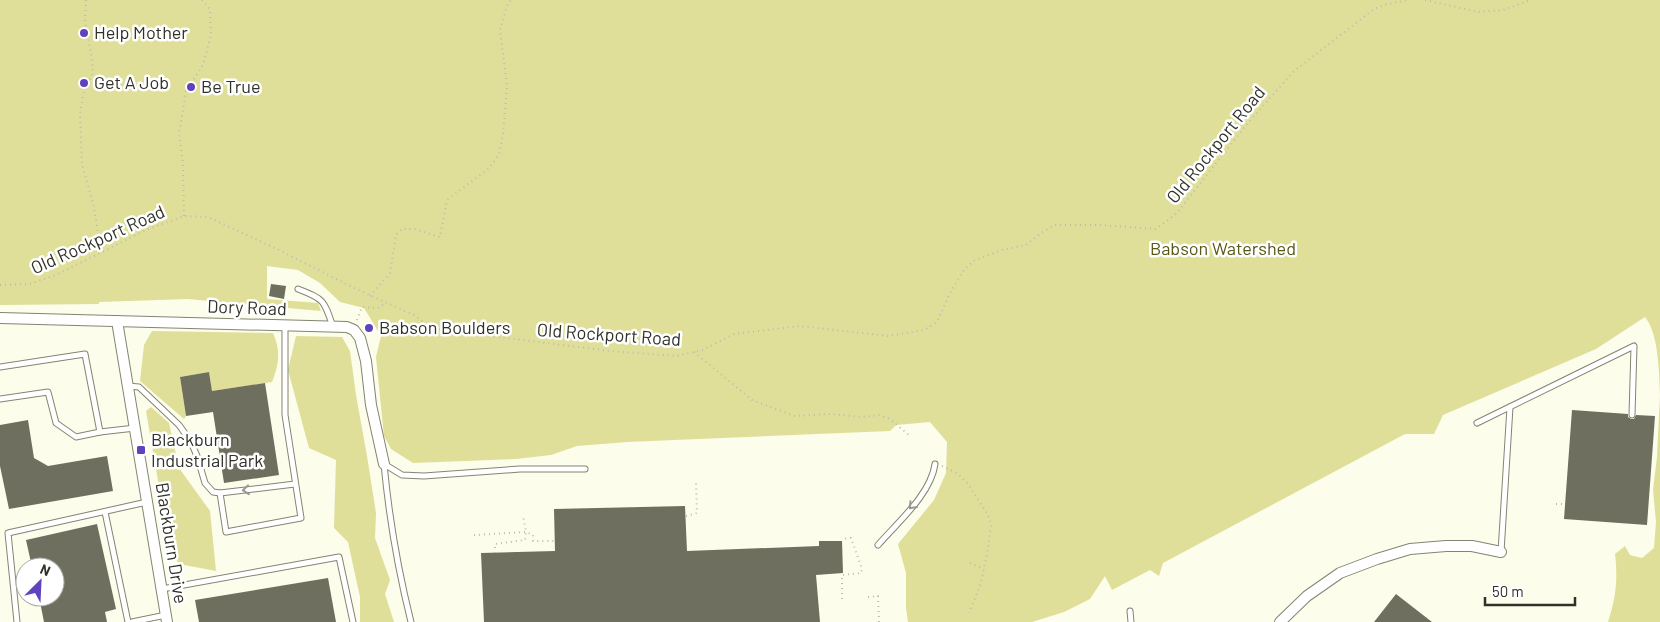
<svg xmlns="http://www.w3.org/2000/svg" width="1660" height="622" font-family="Barlow,sans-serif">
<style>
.green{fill:#dfdf99}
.building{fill:#6f6f5f}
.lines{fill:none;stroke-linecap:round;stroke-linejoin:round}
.lane-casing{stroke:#848473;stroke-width:7}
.street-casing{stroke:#848473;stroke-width:12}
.path{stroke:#bcbdad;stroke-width:2;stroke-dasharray:1 4;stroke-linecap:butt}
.lane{stroke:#fff;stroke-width:5}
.street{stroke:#fff;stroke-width:10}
.oneway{stroke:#989894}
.poi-dot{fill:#5e43bc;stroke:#fff;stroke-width:2}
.labels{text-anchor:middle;stroke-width:5;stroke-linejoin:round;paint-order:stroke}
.poi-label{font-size:18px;fill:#303129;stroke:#fff;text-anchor:start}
.street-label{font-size:18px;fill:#303129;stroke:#fff}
.park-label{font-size:18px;fill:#5a5817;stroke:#fff}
</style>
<rect width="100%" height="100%" fill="#fcfdea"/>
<g class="green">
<path d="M0,0H1660V395C1659,373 1659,334 1645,317L1596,349L1443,415L1434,434H1405L1163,563L1159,576L1150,570L1112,590L1105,576L1090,599L1064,612L1032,622H908L906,608V573L898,544L934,500L946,473L947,442L930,422L896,425L890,431L627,442L577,446L551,455L516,459L413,463L391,449L384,436L376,357L381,336L364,308L340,302L320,283L298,270L267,266V299L318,303L321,311L188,299L99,302V304L0,305Z"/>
<path d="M152,331L273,333C281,351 279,364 272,382L212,391L209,372L180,377L186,416L184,419L140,381L144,345Z"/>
<path d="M296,336L342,337L350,351L356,395L367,456L376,513L375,538L390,580L385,594L394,622H360V597L348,542L334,528L336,460L309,448L288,370Z"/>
<path d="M1660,395V622H1608C1616,598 1618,579 1615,554L1625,546L1630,555L1642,558L1654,548L1656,522L1653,490L1657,457Z"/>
<path d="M151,407L169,423L179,468L210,511L216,571L179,564L170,550L146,411Z"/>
</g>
<g class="building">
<path d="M271,284L286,286L284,299L269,296Z"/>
<path d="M209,372L212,391L265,383L279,475L224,483L213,412L186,416L180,377Z"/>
<path d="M1572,410L1628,414V417L1631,419H1634L1636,415L1655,416L1647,525L1564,519Z"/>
<path d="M28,420L34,458L48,466L107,456L113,491L9,509L0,466V425Z"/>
<path d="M685,506L687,551L819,546V541H842L843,573L816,575L820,622H484L481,553L555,551L554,509Z"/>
<path d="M97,524L116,609L105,612L107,622H44L39,597H55V567H32L26,540Z"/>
<path d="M328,578L336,622H199L195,600Z"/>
<path d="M1396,594L1432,622H1374Z"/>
</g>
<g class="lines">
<defs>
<g id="lane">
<path d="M298,289C324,299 324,300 333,327"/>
<path d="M0,367L85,354L100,432L135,428"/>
<path d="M128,386L139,387L179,425L191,442L197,456L205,483L213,492L220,493L295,484"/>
<path d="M0,399L48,392L56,423L76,437L100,432"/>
<path d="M1477,423L1634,346L1632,415"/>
<path d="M384,464L402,475L424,476L520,469H585"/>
<path d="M384,464C389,517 398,570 411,622"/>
<path d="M220,493L226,532L301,518L285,415V325"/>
<path d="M105,512L128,622"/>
<path d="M878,545C898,522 931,494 935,464"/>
<path d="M1501,552L1510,407"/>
<path d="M162,589L339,557L353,622"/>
<path d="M1130,611L1131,622"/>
<path d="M17,622L8,533L147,502"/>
<path d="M132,622L166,615"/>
</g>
<g id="street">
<path d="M0,318L347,327L354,330L360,338L366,361L371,405L384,464"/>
<path d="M117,321L167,622"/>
<path d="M1280,622L1307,596L1340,573L1377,559L1410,549L1446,546H1472L1501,552"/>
</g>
</defs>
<use href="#lane" class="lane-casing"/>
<use href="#street" class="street-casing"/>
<g class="path">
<path d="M86,0L85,21L91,53L93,73L84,90L80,113L82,164L94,207L101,252"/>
<path d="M1425,0L1478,12L1503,10L1531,0"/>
<path d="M184,216L183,164L179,134L186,91L203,65L211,35L210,9L202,0"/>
<path d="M0,285L29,284L56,275L146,230L184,216L208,217L279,250L356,289L414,315L426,324L442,330L610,351L676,356L703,350L734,334L800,326L889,336L924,330L937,322L950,293L964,270L975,260L1002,250L1026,245L1041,233L1055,225H1100L1156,229L1176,214L1247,124L1293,72L1374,9L1387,4L1409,0"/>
<path d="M370,296L390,273L396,235L402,229H414L440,237L447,200L488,169L499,155L503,134L507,86L500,30L507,6L511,0"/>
<path d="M357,320L362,307L378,308L386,303"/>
<path d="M694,352L752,400L795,416L829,414L863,417L879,415L890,419L910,436"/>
<path d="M942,466L958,474L968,484L988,515L991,526L987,554L981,583L969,613"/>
<path d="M1556,504H1564"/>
<path d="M686,516L697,513L696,482"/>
<path d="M474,535L526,532L533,535V541H554"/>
<path d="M495,553V544L525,540L526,532L523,515"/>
<path d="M970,563L984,569"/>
<path d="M868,597L878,596L879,622"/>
<path d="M842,599V575L861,573L862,569L851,538L843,539"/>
</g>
<use href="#lane" class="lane"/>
<use href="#street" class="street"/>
</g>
<defs><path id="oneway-chevron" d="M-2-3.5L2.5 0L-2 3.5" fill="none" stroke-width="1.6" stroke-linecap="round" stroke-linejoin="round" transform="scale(1.25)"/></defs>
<g class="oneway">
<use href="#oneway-chevron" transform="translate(246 490) rotate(174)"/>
<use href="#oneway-chevron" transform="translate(912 506) rotate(132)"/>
</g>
<g class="poi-dot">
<circle cx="84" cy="33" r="5"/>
<circle cx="84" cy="83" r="5"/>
<circle cx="191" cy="87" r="5"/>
<circle cx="369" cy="328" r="5"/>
<rect x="136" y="445" width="10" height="10" rx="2.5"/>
</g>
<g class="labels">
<g class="poi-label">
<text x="94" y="39">Help Mother</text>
<text x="94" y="89">Get A Job</text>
<text x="201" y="93">Be True</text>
<text x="379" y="334">Babson Boulders</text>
<text x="151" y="446">Blackburn<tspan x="151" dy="21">Industrial Park</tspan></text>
</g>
<g class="street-label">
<text transform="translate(1216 145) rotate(-51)" y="6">Old Rockport Road</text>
<text transform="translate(98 240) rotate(-24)" y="6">Old Rockport Road</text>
<text transform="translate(247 308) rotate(2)" y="6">Dory Road</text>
<text transform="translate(609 335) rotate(4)" y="6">Old Rockport Road</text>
<text transform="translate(171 543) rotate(81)" y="6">Blackburn Drive</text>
</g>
<g class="park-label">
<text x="1223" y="255">Babson Watershed</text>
</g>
</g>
<g transform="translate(40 582) rotate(24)"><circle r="24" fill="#ffffff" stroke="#acada9"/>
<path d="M0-4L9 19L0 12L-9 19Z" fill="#5e43bc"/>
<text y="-8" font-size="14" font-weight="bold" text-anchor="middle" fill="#303129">N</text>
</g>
<path d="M1485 597v8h90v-8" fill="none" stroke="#303129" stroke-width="2.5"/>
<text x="1492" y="597" font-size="15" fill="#303129" stroke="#ffffff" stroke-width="4" paint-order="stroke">50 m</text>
</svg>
